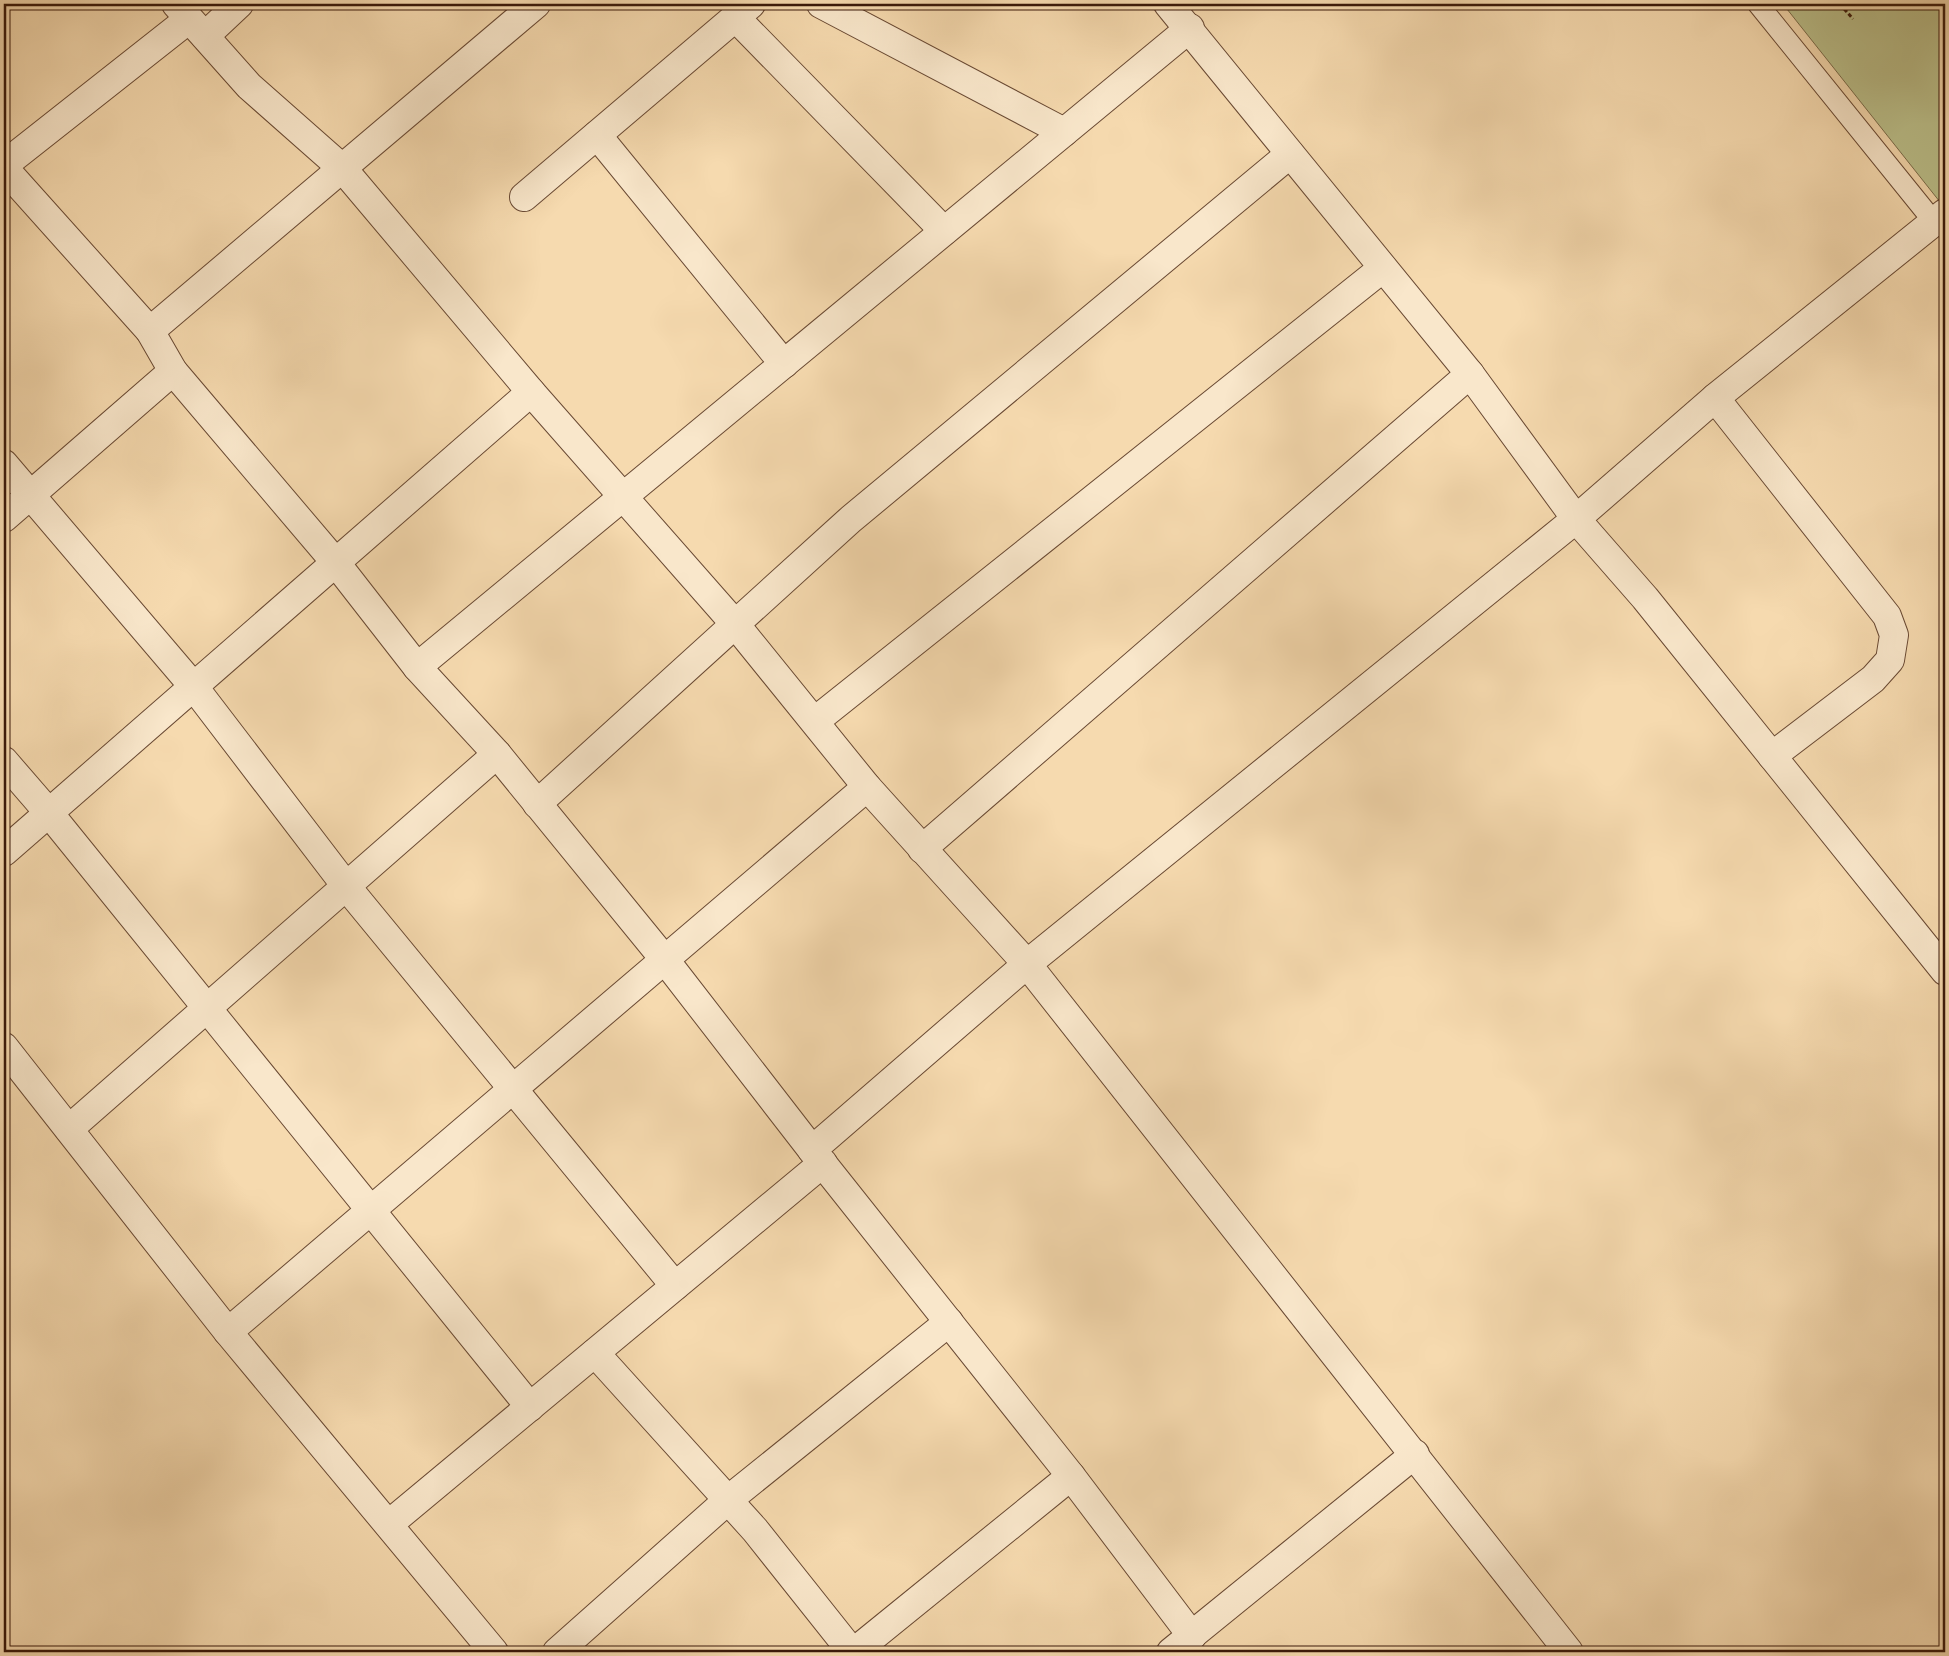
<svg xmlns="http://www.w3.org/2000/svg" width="1949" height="1656" font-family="'IM FELL Great Primer',serif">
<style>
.green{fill:#bbc08b;stroke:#7a6c4a}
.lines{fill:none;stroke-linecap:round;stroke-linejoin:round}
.lane-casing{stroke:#694933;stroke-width:22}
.street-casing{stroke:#694933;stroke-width:30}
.path{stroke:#3a190a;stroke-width:3;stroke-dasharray:4 2.5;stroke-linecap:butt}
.lane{stroke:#f9e7cb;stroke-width:20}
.street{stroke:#f9e7cb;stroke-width:28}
</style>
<rect width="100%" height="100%" fill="#f6daaf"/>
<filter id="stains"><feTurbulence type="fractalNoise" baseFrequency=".004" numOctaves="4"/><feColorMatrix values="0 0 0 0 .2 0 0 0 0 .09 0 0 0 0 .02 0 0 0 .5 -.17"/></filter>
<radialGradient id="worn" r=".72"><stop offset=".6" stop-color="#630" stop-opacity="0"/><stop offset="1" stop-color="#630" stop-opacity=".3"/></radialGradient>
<path class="green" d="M1783,4H1945V197L1940,202Z"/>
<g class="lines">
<defs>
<path id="lane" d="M1758,4L1934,222"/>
<g id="street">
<path d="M176,4L249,86L343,169L531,392L735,624L867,787L1027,964L1569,1652"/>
<path d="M821,4L1064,132"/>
<path d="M1168,4L1470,374L1576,519L1645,598L1945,971"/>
<path d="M735,17L944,231"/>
<path d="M205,36L239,4"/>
<path d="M597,135L784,364"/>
<path d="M4,165L189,19"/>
<path d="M4,168L150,331L173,371L336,563L417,667L497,754L665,960L812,1150L1071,1476L1192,1636"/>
<path d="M524,197L751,4"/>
<path d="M150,331L536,4"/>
<path d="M1715,398L1887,616L1894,635L1890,660L1873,679L1772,756"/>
<path d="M4,464L194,687L346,886L675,1286"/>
<path d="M4,518L173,371"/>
<path d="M417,667L1190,28"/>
<path d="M815,721L1383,268"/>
<path d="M4,761L49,813L530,1407"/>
<path d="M537,804L851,519L1290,154"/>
<path d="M922,849L1470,374"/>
<path d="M4,852L531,392"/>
<path d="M4,1047L228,1332L494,1652"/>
<path d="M69,1129L497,754"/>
<path d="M812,1150L1027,964L1576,519L1715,398L1945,213"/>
<path d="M228,1332L867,787"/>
<path d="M595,1353L755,1530L852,1652"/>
<path d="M389,1524L823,1163"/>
<path d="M557,1652L728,1500L949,1322"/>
<path d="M854,1652L1071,1476"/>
<path d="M1171,1652L1415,1454"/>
</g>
</defs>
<use href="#lane" class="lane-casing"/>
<use href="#street" class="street-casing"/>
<path class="path" d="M1840,4L1853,19"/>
<use href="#lane" class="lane"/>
<use href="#street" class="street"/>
</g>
<rect width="1949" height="1656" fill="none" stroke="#f6daaf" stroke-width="20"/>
<rect x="5" y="5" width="1939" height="1646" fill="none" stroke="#3a190a" stroke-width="2.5"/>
<rect x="10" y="10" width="1929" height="1636" fill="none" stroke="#3a190a"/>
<rect width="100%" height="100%" filter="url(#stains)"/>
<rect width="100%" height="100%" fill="url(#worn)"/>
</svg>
